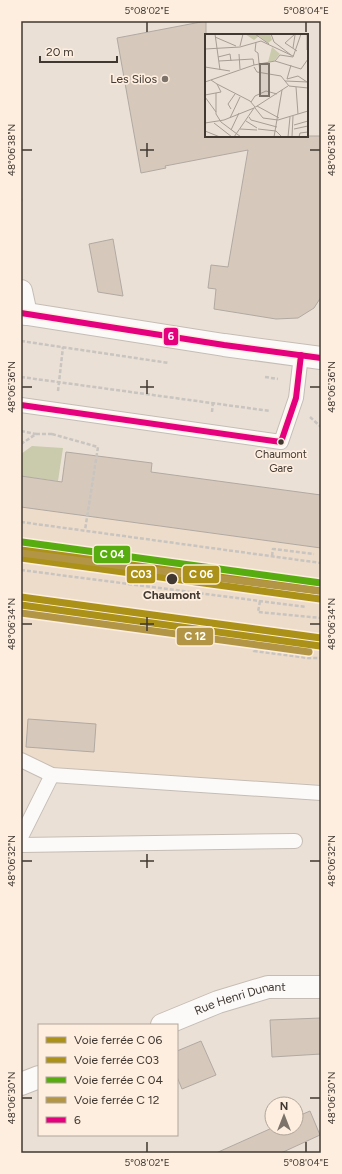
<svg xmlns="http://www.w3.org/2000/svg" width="342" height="1174" font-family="Figtree,sans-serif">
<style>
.built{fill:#eedcca}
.green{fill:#c9cbac}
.building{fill:#d6c9bc;stroke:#b1a9a2}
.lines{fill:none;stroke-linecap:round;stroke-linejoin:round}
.lane-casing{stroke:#c5bdb5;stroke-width:16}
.street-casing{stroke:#c5bdb5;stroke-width:24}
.primary-casing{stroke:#c5bdb5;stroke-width:24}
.path{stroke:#c8c4c0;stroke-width:2.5;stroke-dasharray:4 2;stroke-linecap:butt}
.lane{stroke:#fcfaf9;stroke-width:14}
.street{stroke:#fcfaf9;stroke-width:22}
.primary{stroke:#fcfaf9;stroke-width:22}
.bus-1-casing{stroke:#fdeedf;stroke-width:9}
.bus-1{stroke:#e5007d;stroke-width:6}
.rail-1-casing{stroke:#fdeedf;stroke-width:10}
.rail-2-casing{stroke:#fdeedf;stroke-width:10}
.rail-3-casing{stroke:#fdeedf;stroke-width:10}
.rail-4-casing{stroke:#fdeedf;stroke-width:10}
.rail-1{stroke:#ab9117;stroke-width:7}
.rail-2{stroke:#ab9117;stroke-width:7}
.rail-3{stroke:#57ac0f;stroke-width:7}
.rail-4{stroke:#b29645;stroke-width:7}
.ticks{fill:none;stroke:#403831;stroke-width:1.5}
.poi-dot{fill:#7c736b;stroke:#fdeedf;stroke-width:1.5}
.bus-dot{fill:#403831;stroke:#fdeedf;stroke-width:1.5}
.labels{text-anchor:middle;stroke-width:3.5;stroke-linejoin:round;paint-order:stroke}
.bus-label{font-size:11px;fill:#403831;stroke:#fdeedf}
.poi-label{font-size:12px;fill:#403831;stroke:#fdeedf;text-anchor:end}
.stop-label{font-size:12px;font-weight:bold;fill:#403831;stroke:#fdeedf}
.street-label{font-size:12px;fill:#403831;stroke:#fdeedf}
.inset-road{fill:none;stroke:#a79d94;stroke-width:1}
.view{fill:#7c736b;fill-opacity:0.15;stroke:#7c736b;stroke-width:2}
.inset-edge{fill:none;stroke:#403831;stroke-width:2}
.line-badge{stroke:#fdeedf;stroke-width:1.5}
.badge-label{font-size:11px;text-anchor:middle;font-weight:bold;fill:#fff}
.neatline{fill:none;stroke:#403831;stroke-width:1.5}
.ticks-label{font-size:10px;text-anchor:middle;fill:#403831}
</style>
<rect width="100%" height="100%" fill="#ebe0d6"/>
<path class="built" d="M66,452L84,455L75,515L83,517L93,518L101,456L152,463V472L321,495V784L71,772L21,762V476L61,482Z"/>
<path class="green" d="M32,446L63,448L58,481L21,476V454Z"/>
<g class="building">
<path d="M206,21V136H321V297L314,308L298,318L276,319L214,309L216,289L208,288L211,265L228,267L248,150L165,166L166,168L141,173L117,38Z"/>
<path d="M113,239L123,296L98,292L89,244Z"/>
<path d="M66,452L152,463L151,472L321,495V548L21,507V476L62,482Z"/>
<path d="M28,719L96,724L94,752L26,747Z"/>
<path d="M321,1018V1054L272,1057L270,1020Z"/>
<path d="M201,1041L216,1075L182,1089L177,1077V1051Z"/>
<path d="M310,1111L320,1135L281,1153H216L272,1128H296V1117Z"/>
</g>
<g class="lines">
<defs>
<g id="lane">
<path d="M21,405L281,442L296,398L301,355"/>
<path d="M21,760L52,775L321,793"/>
<path d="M21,837L52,775"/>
<path d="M21,845L295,841"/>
</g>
<g id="street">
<path d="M21,291L26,314"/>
<path id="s1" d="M162,1025L218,1002L268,987H321"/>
<path d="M21,1084L39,1077"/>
</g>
<path id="primary" d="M21,313L224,345L321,358"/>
</defs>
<use href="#lane" class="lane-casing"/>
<use href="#street" class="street-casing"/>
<use href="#primary" class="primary-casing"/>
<g class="path">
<path d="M21,200L22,199"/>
<path d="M21,341L169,363"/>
<path d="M21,377L270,411"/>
<path d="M265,377L278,379"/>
<path d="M58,391L63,347"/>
<path d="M212,412L213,402"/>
<path d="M310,417L321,427"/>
<path d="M21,431L36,434"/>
<path d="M52,434L98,447L85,530"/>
<path d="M21,444L36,434H52"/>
<path d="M21,522L321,563"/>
<path d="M272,556L273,549L314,554"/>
<path d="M21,570L306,607"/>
<path d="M260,601L258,612L321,618"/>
<path d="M21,614L299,652"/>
<path d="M256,645L254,651L308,658H321"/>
</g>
<use href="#lane" class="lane"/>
<use href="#street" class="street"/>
<use href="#primary" class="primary"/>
<defs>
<g id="bus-1">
<path d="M21,313L224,345L321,358"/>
<path d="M21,405L281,442L296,398L301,355"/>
</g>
</defs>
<use href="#bus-1" class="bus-1-casing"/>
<use href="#bus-1" class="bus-1"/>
<defs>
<g id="rail-1">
<path d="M21,550L321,591"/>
<path d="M21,597L321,638"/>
</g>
<g id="rail-2">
<path d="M21,558L320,599"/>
<path d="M21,605L320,646"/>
</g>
<path id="rail-3" d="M22,542L321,583"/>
<g id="rail-4">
<path d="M21,553L319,591"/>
<path d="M21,613L309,652"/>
</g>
</defs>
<use href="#rail-1" class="rail-1-casing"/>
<use href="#rail-2" class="rail-2-casing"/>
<use href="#rail-3" class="rail-3-casing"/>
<use href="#rail-4" class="rail-4-casing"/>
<use href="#rail-1" class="rail-1"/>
<use href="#rail-2" class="rail-2"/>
<use href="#rail-3" class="rail-3"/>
<use href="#rail-4" class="rail-4"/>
</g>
<path class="ticks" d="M147,22V32M306,22V32M147,143V157M22,150H32M140,150H154M310,150H320M147,380V394M22,387H32M140,387H154M310,387H320M147,617V631M22,624H32M140,624H154M310,624H320M147,854V868M22,861H32M140,861H154M310,861H320M22,1098H32M310,1098H320M147,1142V1152M306,1142V1152"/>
<circle class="poi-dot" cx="165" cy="79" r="4"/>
<g class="bus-dot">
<circle cx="281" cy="442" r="3.5"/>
<circle cx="172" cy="579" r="6"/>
</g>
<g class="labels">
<g class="bus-label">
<text x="281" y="458">Chaumont<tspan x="281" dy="14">Gare</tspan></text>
</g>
<g class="poi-label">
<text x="157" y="83">Les Silos</text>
</g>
<g class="stop-label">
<text x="172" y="599">Chaumont</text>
</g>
<g class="street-label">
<text dy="4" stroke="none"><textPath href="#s1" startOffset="83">Rue Henri Dunant</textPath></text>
</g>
</g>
<g transform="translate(205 34)">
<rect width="103" height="103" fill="#ebe0d6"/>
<path d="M67,13L75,20L69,27L63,28Z" fill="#c9cbac"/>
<path d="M40,0H65L67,6L63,9L54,2L49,6Z" fill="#c6c7a6"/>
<path class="inset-road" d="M10,0L15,36M50,0L64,10M66,0L69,8L86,21M90,0L80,9L92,17M10,3L31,12M51,8L50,17L53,19L55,39M35,12L38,0M88,14L90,1M0,15L35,13L56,7L88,22M102,16V0M34,20L35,35M13,23L25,20L26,27M14,27L48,25L49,31M70,27L75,21L88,23L96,0M70,27L96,35L103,25M49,31L70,27M86,31L82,45L93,42L102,48M0,33L25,37M49,33L52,38L76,42L84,52M80,47L103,48M0,48L49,31M12,50L45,67L50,73M84,52L103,54M91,53L93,80M11,59V80L16,88L36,103M0,61L16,58L12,50L6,46M0,63L11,78M46,68L50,62L61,57L72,60M52,72L74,84M50,74L58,84L73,86L103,77M26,75L23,70L30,60M44,83L46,86L72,93M25,84L35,63M41,87L52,94M0,89L19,86L49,74M9,89L27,103M89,91L103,87M35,95L52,96M53,95L71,97L77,103M89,95L103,92M26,96L34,79M0,97L15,103M29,103L49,74L83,52M69,103L77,56M83,103L85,83M87,103L88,82M94,103L95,99L103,98"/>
<path class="view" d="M55,30H64V62H55Z"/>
<rect width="103" height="103" class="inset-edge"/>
</g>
<g class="line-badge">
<rect x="163" y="327" width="16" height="19" rx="4" fill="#e5007d"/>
<rect x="93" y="545" width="38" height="19" rx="4" fill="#57ac0f"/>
<rect x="126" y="565" width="30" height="19" rx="4" fill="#ab9117"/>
<rect x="182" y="565" width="38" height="19" rx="4" fill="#ab9117"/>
<rect x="176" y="627" width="38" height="19" rx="4" fill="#b29645"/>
</g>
<g class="badge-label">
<text x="171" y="340">6</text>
<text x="112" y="558">C 04</text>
<text x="141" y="578">C03</text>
<text x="201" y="578">C 06</text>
<text x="195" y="640">C 12</text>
</g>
<rect width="342" height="1174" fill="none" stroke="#fdeedf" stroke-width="44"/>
<rect x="38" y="1024" width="140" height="112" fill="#fdeedf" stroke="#b1a599"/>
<rect x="46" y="1037" width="20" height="6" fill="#ab9117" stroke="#b1a599"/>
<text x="74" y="1044" font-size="12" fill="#403831">Voie ferrée C 06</text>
<rect x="46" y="1057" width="20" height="6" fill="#ab9117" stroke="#b1a599"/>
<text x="74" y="1064" font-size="12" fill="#403831">Voie ferrée C03</text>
<rect x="46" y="1077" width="20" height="6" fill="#57ac0f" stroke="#b1a599"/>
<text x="74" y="1084" font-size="12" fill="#403831">Voie ferrée C 04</text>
<rect x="46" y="1097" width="20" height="6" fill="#b29645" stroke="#b1a599"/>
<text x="74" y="1104" font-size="12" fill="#403831">Voie ferrée C 12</text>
<rect x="46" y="1117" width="20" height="6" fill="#e5007d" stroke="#b1a599"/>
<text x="74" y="1124" font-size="12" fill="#403831">6</text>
<g transform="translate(284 1116)"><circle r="19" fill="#fdeedf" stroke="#b1a599"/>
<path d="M0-3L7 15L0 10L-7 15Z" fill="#7c736b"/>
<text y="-6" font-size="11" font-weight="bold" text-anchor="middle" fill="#403831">N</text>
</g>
<path d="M40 56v6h77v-6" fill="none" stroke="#403831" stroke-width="2"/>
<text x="46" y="56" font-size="12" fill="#403831" stroke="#fdeedf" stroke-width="3" paint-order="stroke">20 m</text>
<rect x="22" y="22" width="298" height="1130" class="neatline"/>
<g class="ticks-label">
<text x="147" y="14">5°08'02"E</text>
<text x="306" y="14">5°08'04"E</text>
<text transform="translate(11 150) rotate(-90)" y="4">48°06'38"N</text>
<text transform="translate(331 150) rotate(-90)" y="4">48°06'38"N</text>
<text transform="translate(11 387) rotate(-90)" y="4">48°06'36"N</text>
<text transform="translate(331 387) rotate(-90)" y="4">48°06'36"N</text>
<text transform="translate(11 624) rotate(-90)" y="4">48°06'34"N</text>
<text transform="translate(331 624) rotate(-90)" y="4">48°06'34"N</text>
<text transform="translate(11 861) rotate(-90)" y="4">48°06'32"N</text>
<text transform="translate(331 861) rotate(-90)" y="4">48°06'32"N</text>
<text transform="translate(11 1098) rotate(-90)" y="4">48°06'30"N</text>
<text transform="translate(331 1098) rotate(-90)" y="4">48°06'30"N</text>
<text x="147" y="1166">5°08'02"E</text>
<text x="306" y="1166">5°08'04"E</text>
</g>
</svg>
